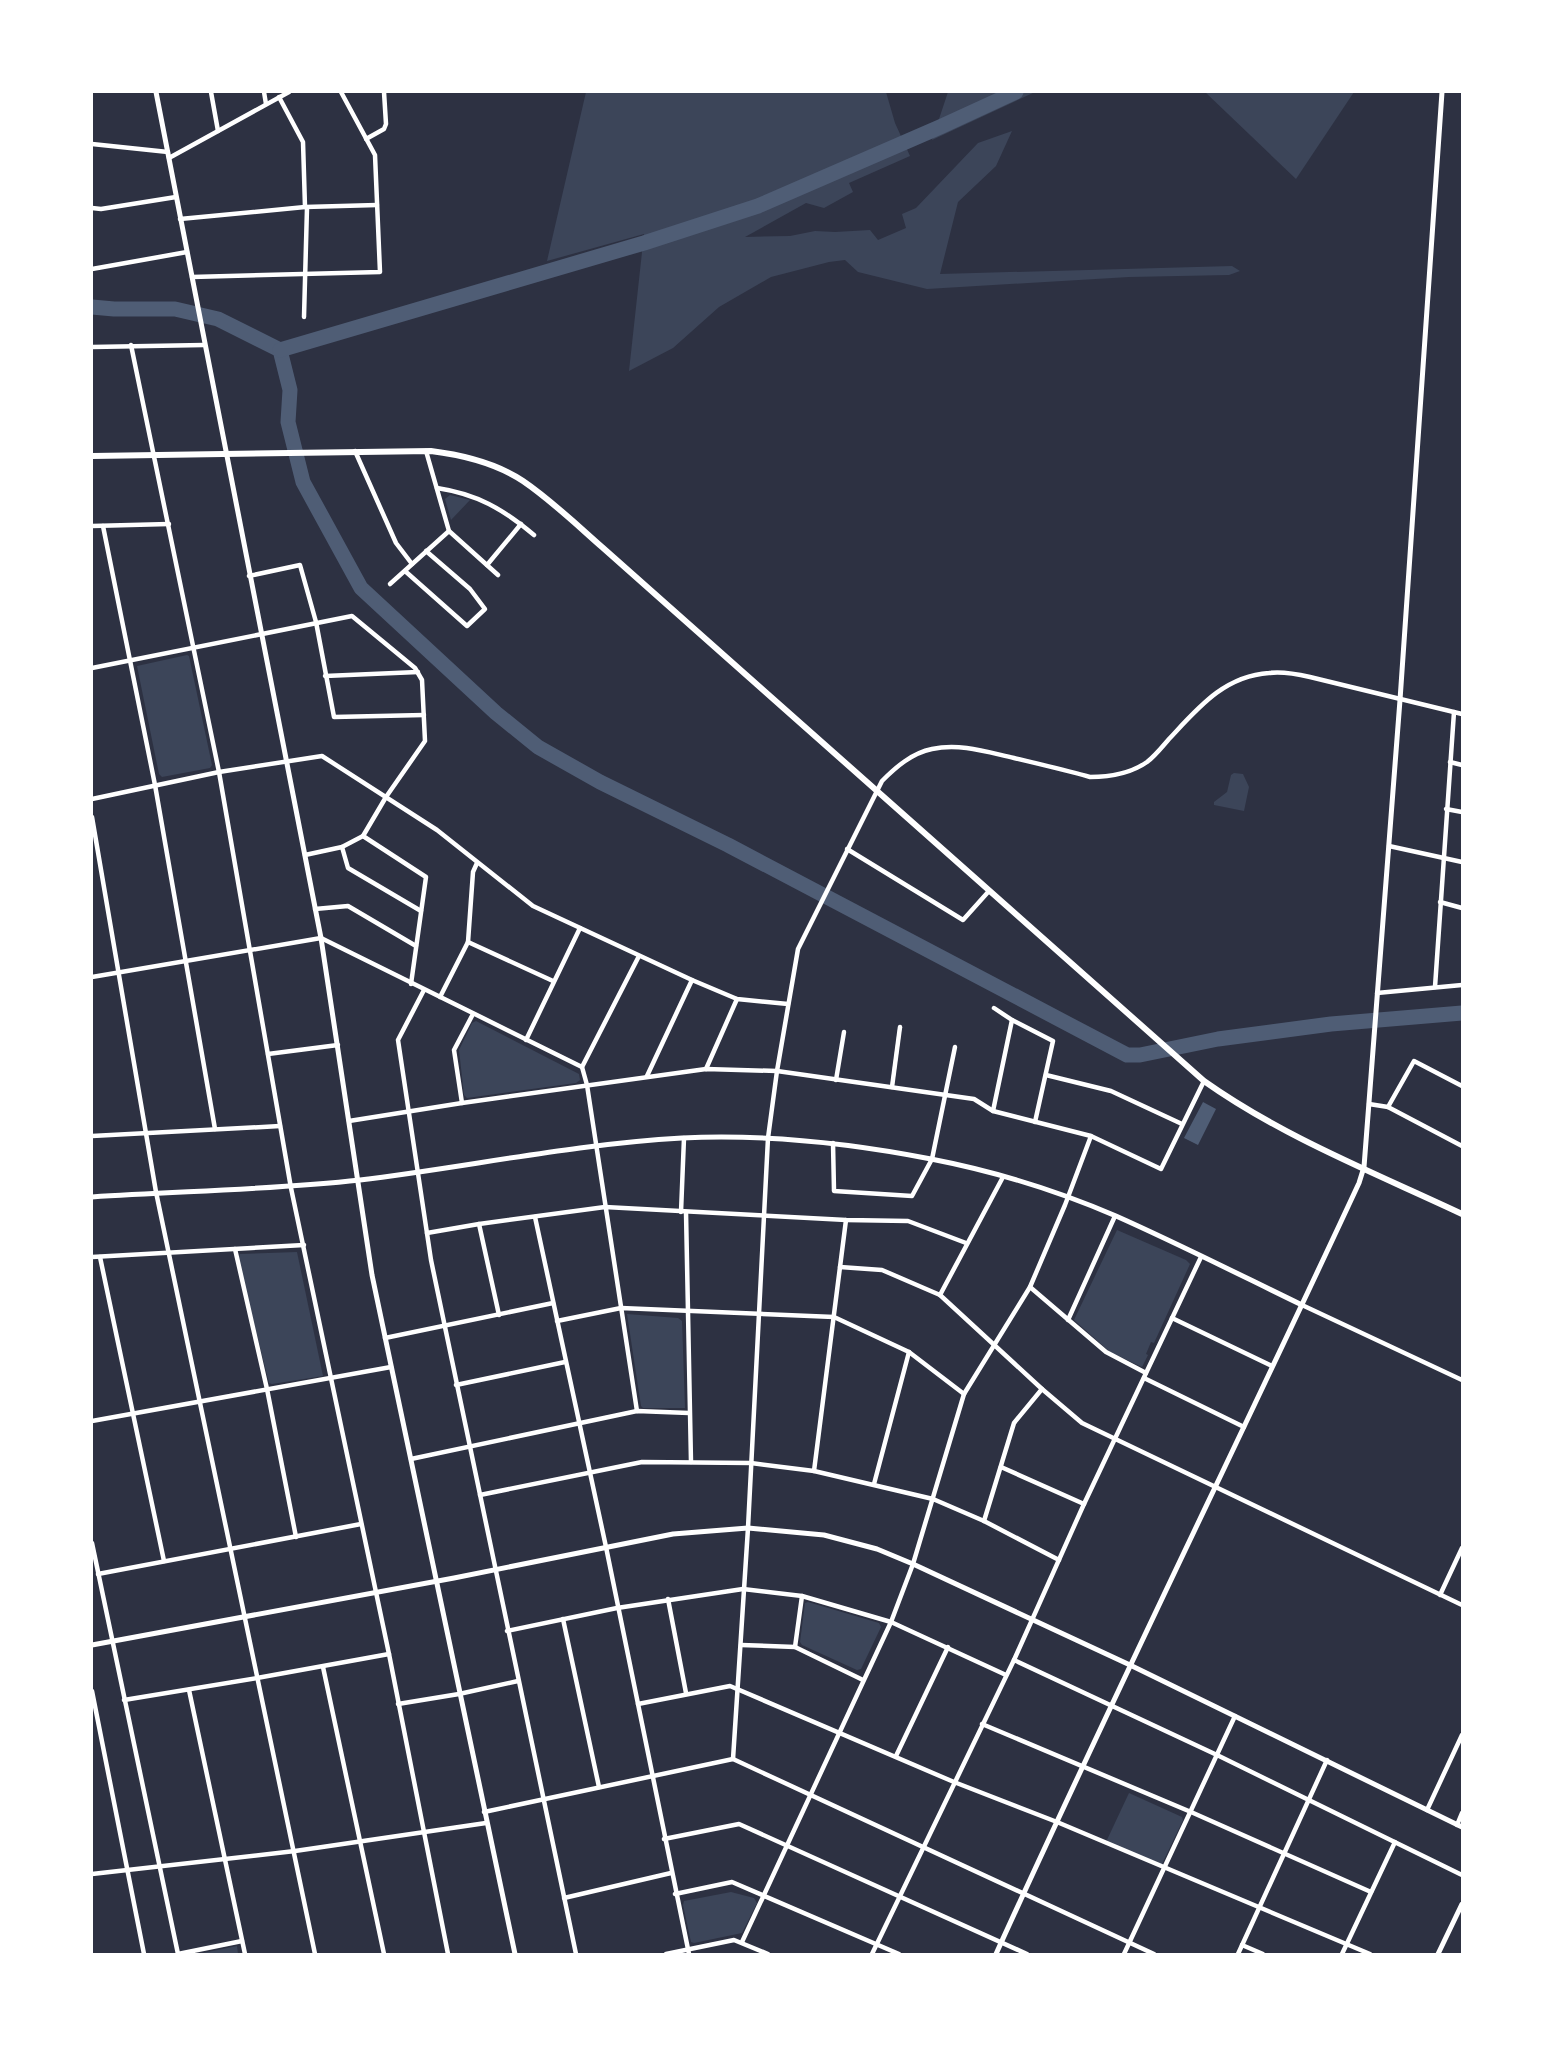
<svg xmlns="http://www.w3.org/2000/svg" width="1554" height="2046" font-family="Ubuntu,sans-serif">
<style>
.green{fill:#3c4559}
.water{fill:#4f5d75}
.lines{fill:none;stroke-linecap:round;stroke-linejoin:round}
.river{stroke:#4f5d75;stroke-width:15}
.minor{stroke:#fff;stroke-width:4.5}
.tertiary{stroke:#fff;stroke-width:5}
.secondary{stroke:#fff;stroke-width:6}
</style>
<rect width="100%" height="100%" fill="#2d3142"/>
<g class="green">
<path d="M586,92H886L895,123L910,156L849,183L853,192L824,208L806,203L745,237L790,236L815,231L835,232L870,230L878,240L906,228L902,214L916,208L978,143L1012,131L996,166L958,202L940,274L1232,266L1240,271L1229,275L1129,277L927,289L858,272L845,260L829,262L771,277L719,307L673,348L629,371L644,234L547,261Z"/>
<path d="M948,92H1035L932,140Z"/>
<path d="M1205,92H1354L1296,179Z"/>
<path d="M450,495L470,500L451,520L445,499Z"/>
<path d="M187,655L189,656L212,765L210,768L162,777L159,774L137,666Z"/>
<path d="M1234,773L1243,774L1249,787L1244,811L1214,805V802L1227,792L1231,775Z"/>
<path d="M476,1021L579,1074L580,1080L576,1083L467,1098L464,1095L459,1050L472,1023Z"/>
<path d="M1117,1230L1186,1260L1190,1264L1154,1343L1151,1342L1146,1354L1148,1355L1142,1367L1110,1352L1074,1320Z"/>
<path d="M297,1252L323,1376L272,1384L269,1383L238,1259L240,1254Z"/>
<path d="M627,1314L678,1318L682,1321L685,1408H643L641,1406Z"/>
<path d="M808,1602L879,1623L881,1627L861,1669L857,1670L802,1645L800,1642L805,1603Z"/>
<path d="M1129,1793L1182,1817L1183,1820L1162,1864L1106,1842Z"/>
<path d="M731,1892L754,1898L757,1903L742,1933L694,1943L691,1942L683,1905L684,1901Z"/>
<path d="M237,1946L238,1954H198Z"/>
</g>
<path class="water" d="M1203,1102L1216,1109L1198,1145L1184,1138Z"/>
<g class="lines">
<g class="river">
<path d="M92,307L114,309H175L218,319L280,350L290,390L288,422L303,482L361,588L496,713L538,747L600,782L728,845L1127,1055H1140L1218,1039L1331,1024L1462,1013"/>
<path d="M280,350L644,243L758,206L940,127L1016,92"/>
</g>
<g class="minor">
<path d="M211,92L218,131"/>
<path d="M264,92L266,104"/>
<path d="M279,97L303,142L305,207"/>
<path d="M366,139L384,129L386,124L384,92"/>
<path d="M92,144L168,152"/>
<path d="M169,158L289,92"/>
<path d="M92,208L101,209L176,197"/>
<path d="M180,219L305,207L377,205"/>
<path d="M92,269L187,252"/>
<path d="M192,277L380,272L375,155L341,92"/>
<path d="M304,317L307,208"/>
<path d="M131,345L219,772L291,1188L389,1654L448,1954"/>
<path d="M92,347L204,345"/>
<path d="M355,451L396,543L412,564"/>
<path d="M426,451L449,531L498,575"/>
<path d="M437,488C477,494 503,509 534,535"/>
<path d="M92,526L169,524"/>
<path d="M103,526L155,785L215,1129"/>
<path d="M487,565L521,524"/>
<path d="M405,571L467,626L485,609L470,589L426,551"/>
<path d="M249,576L300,565L316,622L334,717L424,715"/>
<path d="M390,584L449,531"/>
<path d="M92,668L352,616L415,668L422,680L425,741L386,797L363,836"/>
<path d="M325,676L418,672"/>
<path d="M1450,762L1462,765"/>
<path d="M92,799L219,772L322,756L437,830L533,906L692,980L737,999L788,1004"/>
<path d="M1446,809L1462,812"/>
<path d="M92,817L156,1192L315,1954"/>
<path d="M1389,846L1462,862"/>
<path d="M342,847L348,868L421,911"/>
<path d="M847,849L963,920L989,891"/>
<path d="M305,855L342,847L363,836L426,877L411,984"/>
<path d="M1440,902L1462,908"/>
<path d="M315,909L348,906L416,946"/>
<path d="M468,942L553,981"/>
<path d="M92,977L321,938L582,1067L587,1085L637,1411"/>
<path d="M1435,987L1454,712"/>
<path d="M424,990L398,1040L431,1260L576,1954"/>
<path d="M1377,993L1462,985"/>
<path d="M440,997L468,942L473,872L477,863"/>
<path d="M994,1008L1012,1020L1053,1041L1035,1122"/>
<path d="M526,1040L580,928"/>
<path d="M268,1054L338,1045"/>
<path d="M582,1067L639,956"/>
<path d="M706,1069L737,999"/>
<path d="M1046,1075L1111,1091L1182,1124"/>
<path d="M647,1076L692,980"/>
<path d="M836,1080L844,1032"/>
<path d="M892,1087L900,1027"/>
<path d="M462,1103L454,1050L473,1014"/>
<path d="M1369,1104L1388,1107L1462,1146"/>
<path d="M1388,1107L1414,1061L1462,1086"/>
<path d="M993,1111L1012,1020"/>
<path d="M349,1121L462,1103L706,1069L777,1071L974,1099L993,1111L1091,1136L1161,1169L1204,1081"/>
<path d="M92,1136L280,1126"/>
<path d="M833,1143L834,1191L912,1196L932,1159L955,1047"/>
<path d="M681,1212L684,1138"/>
<path d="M686,1212L691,1462"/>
<path d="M535,1217L606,1547L689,1954"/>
<path d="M479,1224L499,1315"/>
<path d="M427,1233L479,1224L605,1207L846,1220L908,1221L966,1243"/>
<path d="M235,1249L267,1389L296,1537"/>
<path d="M92,1257L304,1245"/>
<path d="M100,1257L164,1561"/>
<path d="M840,1267L882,1270L940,1295L1042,1389L1082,1423L1462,1605"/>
<path d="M1030,1287L1106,1352L1146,1373"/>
<path d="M940,1295L1003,1177"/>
<path d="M1302,1305L1462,1380"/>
<path d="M1172,1318L1272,1366"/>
<path d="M1068,1320L1115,1216"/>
<path d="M557,1321L621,1308L834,1317L909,1352L964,1394"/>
<path d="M385,1338L553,1303"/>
<path d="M1144,1378L1244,1427"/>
<path d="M456,1385L565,1362"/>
<path d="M92,1421L391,1367"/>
<path d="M411,1459L637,1411L689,1413"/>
<path d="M1001,1467L1084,1504"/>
<path d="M814,1471L846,1220"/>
<path d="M874,1484L909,1352"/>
<path d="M480,1495L642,1462L751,1463L814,1471L933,1499L984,1521L1059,1560"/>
<path d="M984,1521L1014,1423L1042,1389"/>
<path d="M92,1543L178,1954"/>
<path d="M98,1574L361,1524"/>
<path d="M1440,1595L1462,1548"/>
<path d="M668,1599L686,1693"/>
<path d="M563,1619L599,1787"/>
<path d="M507,1631L617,1608L743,1589L802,1596L891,1622L1006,1675"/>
<path d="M741,1645L795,1647L863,1680"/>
<path d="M795,1647L802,1596"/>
<path d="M1014,1660L1217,1755L1462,1875"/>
<path d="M323,1667L384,1954"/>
<path d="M189,1690L245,1954"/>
<path d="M92,1691L144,1954"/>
<path d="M124,1700L257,1678L389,1654"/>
<path d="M398,1704L459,1694L518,1681"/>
<path d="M638,1704L730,1686L954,1782L1057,1822L1370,1954"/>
<path d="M982,1724L1191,1812L1371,1892"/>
<path d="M896,1756L948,1647"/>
<path d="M733,1759L748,1528L768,1138L777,1071L798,949L882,781C896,767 912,753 932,749C960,743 987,752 1014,758C1039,764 1065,770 1090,777C1110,777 1130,774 1147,762C1155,756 1162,747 1169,739C1198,708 1224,676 1269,673C1283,671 1297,674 1310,677L1462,714"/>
<path d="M1427,1810L1462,1735"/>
<path d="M484,1812L733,1759L1154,1954"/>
<path d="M1457,1825L1462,1813"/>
<path d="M664,1839L739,1824L1027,1954"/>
<path d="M92,1874L295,1851L486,1823"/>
<path d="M675,1894L732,1882L899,1954"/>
<path d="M564,1898L671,1873"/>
<path d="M742,1942L891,1622L913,1564L964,1394L1030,1287L1065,1205L1091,1136"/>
<path d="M1242,1945L1263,1954"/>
<path d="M178,1954L242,1941"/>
<path d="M666,1954L734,1940L768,1954"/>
<path d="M872,1954L1014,1660L1084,1504L1201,1257"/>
<path d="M1124,1954L1235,1716"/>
<path d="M1238,1954L1327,1760"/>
<path d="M1342,1954L1395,1842"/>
</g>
<g class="tertiary">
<path d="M156,92L321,938L372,1275L515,1954"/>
<path d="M92,1197C181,1191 271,1190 360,1180C467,1167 574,1144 682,1138C766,1134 849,1143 931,1159C993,1171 1058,1191 1116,1216C1179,1244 1240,1275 1302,1305"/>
<path d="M92,1645L454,1578L673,1534L748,1528L824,1535L877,1549L913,1564L1130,1665L1462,1827"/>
<path d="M996,1954C1113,1696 1239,1441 1359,1183L1364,1167L1400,700L1442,92"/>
<path d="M1438,1954L1462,1904"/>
</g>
<path class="secondary" d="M92,456L431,451C463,455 496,463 523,481C551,500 577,525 602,547L1204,1081C1283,1137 1375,1173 1462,1214"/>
</g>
<rect width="1554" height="2046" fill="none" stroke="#ffffff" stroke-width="186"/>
</svg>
